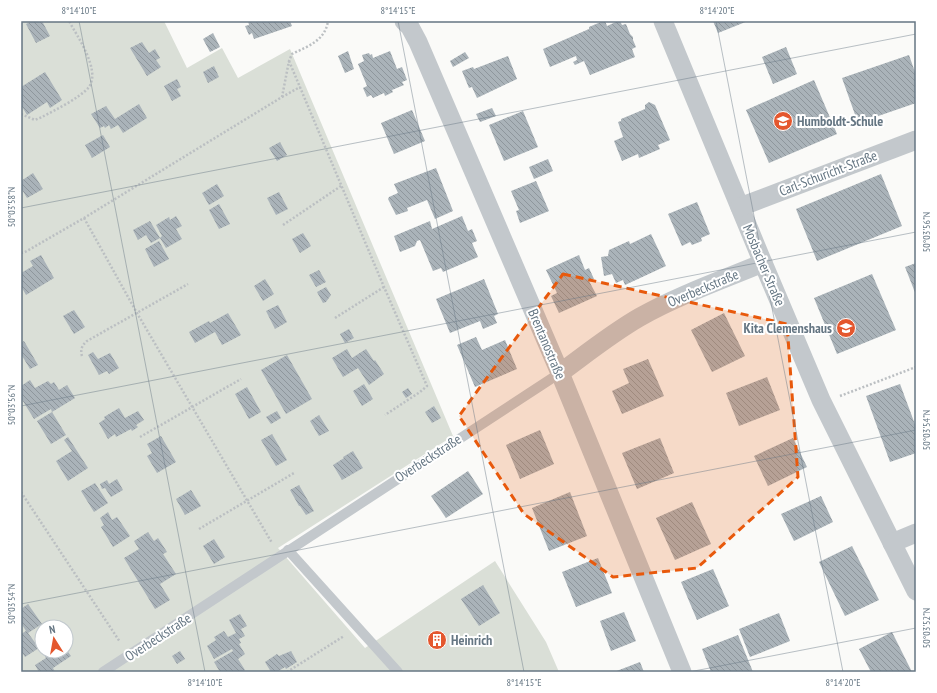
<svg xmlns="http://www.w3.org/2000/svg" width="937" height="693" font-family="'PT Sans Narrow',sans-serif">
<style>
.green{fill:#dadfd7;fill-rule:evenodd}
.building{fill:url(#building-back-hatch)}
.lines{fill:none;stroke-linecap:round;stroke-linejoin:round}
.path{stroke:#bbbfc2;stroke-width:2.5;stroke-dasharray:2 2;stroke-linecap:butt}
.service{stroke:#c3c8cc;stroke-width:10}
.minor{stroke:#c3c8cc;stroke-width:19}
.marked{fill:#e8590c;fill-opacity:0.2;stroke:#e8590c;stroke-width:3;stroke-dasharray:8 5;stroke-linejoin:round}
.ticks{fill:none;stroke:#657683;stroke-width:1;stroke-opacity:0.45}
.labels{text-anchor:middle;stroke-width:4;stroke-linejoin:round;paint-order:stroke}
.poi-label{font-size:14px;font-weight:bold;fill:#657683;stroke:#fff;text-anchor:start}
.street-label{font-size:14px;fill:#657683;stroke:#fff}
.neatline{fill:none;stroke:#657683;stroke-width:1.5}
.ticks-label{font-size:10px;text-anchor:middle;fill:#657683}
</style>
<defs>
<pattern id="building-back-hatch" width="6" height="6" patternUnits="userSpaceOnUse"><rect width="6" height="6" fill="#aab3b9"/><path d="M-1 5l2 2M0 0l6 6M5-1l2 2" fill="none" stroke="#8e969c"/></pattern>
</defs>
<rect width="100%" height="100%" fill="#fafaf8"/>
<path class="green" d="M21,21H164L187,68L222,48L238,78L290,49L453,436L278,548L365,648L495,561L546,642L559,672H21ZM42,627H66V651H42Z"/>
<g class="building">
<path d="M32,21H42L50,36L36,43L26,24Z"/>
<path d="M248,21H290L292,26L254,39L252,33L249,35L245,26L249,25Z"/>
<path d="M603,21H605L607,26L618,21H620L622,25L626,24L630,34L633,37V40L636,47L632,49L635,57L590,75L584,61L575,65L573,62L577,60L576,56L550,67L543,49L589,29V27Z"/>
<path d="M713,21H748L718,33Z"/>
<path d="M213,33L220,47L210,52L203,39Z"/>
<path d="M142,42L149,53L155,49L160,58L156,60L161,67L147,76L130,48Z"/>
<path d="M786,47L797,74L773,84L762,57Z"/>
<path d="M348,51L354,69L345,73L338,56Z"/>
<path d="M390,51L397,69L402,67L407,80L402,82L404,85L392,90L393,92L385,96L384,93L373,98L371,95L367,97L363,88L367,86L358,64L364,61L362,55L369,53L370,55L372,54L373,58Z"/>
<path d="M465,52L469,58L453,67L450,61Z"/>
<path d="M909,55L916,75V103L858,123L842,78Z"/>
<path d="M508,56L517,79L477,98L472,87L469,88L462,71L473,67L474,69Z"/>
<path d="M214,66L219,77L208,83L203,72Z"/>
<path d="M45,72L62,100L50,108L47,102L27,115L21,105V87Z"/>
<path d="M177,79L181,87L177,89L181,96L172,101L164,86Z"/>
<path d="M814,80L837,134L769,163L746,110Z"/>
<path d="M649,102L655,105L670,140L658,145L660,149L639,158L638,154L622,161L614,141L623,137L618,122L621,121V119L645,109V105Z"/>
<path d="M139,104L147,118L123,133L118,125L111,129L109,125L105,128L104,126L100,128L91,114L106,106L115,119Z"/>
<path d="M492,108L496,116L480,122L476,114Z"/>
<path d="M412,110L425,141L394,154L381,123Z"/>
<path d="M523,111L538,147L504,161L489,125Z"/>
<path d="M103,135L110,147L92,158L85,145Z"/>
<path d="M280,142L287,155L277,161L269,148Z"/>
<path d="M548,159L553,171L534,179L529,167Z"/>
<path d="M436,168L453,211L435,219L427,200L407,208L408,211L396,215L388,199L389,197L398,193L394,184Z"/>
<path d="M33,173L43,189L27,198L21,188V181Z"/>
<path d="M881,174L902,226L817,261L796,209Z"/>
<path d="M536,181L549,211L520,223L516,211L519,210L511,191Z"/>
<path d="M217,184L224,196L209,205L202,193Z"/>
<path d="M279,192L288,209L276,215L267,198Z"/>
<path d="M697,202L710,234L701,238L702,241L692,245L690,242L682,246L668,214Z"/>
<path d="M219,204L230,224L219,229L209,210Z"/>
<path d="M176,216L182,226L176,229L182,239L166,248L160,238L162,236L156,225L169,217L170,220Z"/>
<path d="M462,216L468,231L472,229L477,241L472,243L478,257L443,272L441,268L433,271L420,240L417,241L415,246L400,252L394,236L430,221L432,229Z"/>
<path d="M150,221L160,238L151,243L146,235L138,240L133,230Z"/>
<path d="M303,233L311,246L300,253L292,239Z"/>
<path d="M651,234L666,266L625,285L623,280L616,283L612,274L604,276L601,257L608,256L609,250L629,241L630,244Z"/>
<path d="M159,241L169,259L154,267L145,249Z"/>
<path d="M41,255L54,278L26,295L21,286V273L33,266L30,261Z"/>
<path d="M579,255L585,270L589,268L594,279L589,281L597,296L559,313L551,296L557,293L546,270Z"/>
<path d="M916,263V295L905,267Z"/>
<path d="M319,270L326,282L316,287L309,275Z"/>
<path d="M872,274L896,330L837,354L814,298Z"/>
<path d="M265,279L274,294L263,301L254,286Z"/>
<path d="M484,279L498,314L494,316L497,323L483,329L480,321L450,333L436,299Z"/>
<path d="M326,287L331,295L326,302L323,303L317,292Z"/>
<path d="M278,305L287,322L275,329L266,311Z"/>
<path d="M74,310L85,327L74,334L63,316Z"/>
<path d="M228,313L241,335L222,345L215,332L195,343L189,332L209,321L210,323Z"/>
<path d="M724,313L745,356L712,372L691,330Z"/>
<path d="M349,329L354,338L345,343L340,334Z"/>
<path d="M476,337L482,350L505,340L517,369L475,387L457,345Z"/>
<path d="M24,341L38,365L30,369L21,354V343Z"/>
<path d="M347,349L352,358L366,349L374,361L375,360L384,374L369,385L358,368L343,377L332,358Z"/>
<path d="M93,352L98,359L110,353L119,368L109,374L107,371L99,375L88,355Z"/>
<path d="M287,355L312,399L286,414L261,370Z"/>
<path d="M648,359L664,396L622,414L612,391L629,383L623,369Z"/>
<path d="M767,377L780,410L739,426L726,393Z"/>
<path d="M30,380L35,388L48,381L51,384L54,382L59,390L67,385L75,398L52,412L66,435L51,444L37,421L52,412L51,409L34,419L21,398V386Z"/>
<path d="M364,384L373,399L362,406L353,391Z"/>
<path d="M900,384L916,427V453L890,462L866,396Z"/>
<path d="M247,387L261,412L249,419L235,394Z"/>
<path d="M408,388L412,394L406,398L402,392Z"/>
<path d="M434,406L441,418L432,423L425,412Z"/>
<path d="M119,408L125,418L138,411L144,420L136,425L138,427L132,431L131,429L116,437L115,434L108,439L99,423L105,419L104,417Z"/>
<path d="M277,411L281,418L271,424L266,417Z"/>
<path d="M319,415L329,431L319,436L310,421Z"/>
<path d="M540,430L554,464L520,479L506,445Z"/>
<path d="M272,434L287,460L276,466L261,440Z"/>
<path d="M161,436L176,462L157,473L147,456L152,453L147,444Z"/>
<path d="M68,437L88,468L68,481L56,461L72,451L64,440Z"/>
<path d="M660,438L674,473L637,489L622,453Z"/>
<path d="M793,438L807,467L768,486L754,456Z"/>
<path d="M353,451L363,468L342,480L333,465L344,458L343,457Z"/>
<path d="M468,471L483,494L446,518L431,496Z"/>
<path d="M117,479L123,490L111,497L105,488L102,489L100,484L107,480L109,484Z"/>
<path d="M95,483L108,503L94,512L81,491Z"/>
<path d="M299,485L314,511L306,515L300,506H299L290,490Z"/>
<path d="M191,490L201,506L185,515L176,499Z"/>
<path d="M570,492L587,536L549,551L532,508Z"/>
<path d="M821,496L833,522L794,541L781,514Z"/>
<path d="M692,502L711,544L675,560L656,518Z"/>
<path d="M108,512L112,520L117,517L130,536L113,547L101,527L104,525L100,518Z"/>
<path d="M148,532L154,541L158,538L167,552L163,554L176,574L160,584L170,600L155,609L124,558L139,549L134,541Z"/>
<path d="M214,539L225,557L214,564L203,546Z"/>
<path d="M852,546L879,600L845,616L819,562Z"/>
<path d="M598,558L612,593L576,607L562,572Z"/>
<path d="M713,569L729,606L697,620L681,582Z"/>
<path d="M483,585L500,613L479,626L461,599Z"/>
<path d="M28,604L42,624L28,633L39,648L25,657L21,651V634L26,631L21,623V609Z"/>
<path d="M624,612L636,641L611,651L600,621Z"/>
<path d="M779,613L790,641L750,657L739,629Z"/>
<path d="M240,614L247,626L241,629L245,636L239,639L241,643L239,644L245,654L238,659L245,670L242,672H220L214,662L233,651L232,649L214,659L207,646L216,640L214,637L224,631L228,637L236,633L229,620Z"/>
<path d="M892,632L912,672H871L859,649Z"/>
<path d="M738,635L753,672H711L702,649Z"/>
<path d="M66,649L71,656L53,668L55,672H39L35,665L46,658L42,651H66Z"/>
<path d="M180,651L185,659L177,664L172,656Z"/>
<path d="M291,651L297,662L286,669L285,667L277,672H271L265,662L277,654L279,656Z"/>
<path d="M640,662L644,672H614Z"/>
</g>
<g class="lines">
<g class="path">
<path d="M289,61L384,287L427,386L420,392L385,415"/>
<path d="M282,97L300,87"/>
<path d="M21,114L35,120L42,117C55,110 80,98 89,87C101,70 77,36 69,21"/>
<path d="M84,218L137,313L272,543"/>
<path d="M283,225L341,186"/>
<path d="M21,253L25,252L84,218L282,97L289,61L292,54C308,46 325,41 328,21"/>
<path d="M335,318L384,287"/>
<path d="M82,356C80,350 82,345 87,341L188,284"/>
<path d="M840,396L916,367"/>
<path d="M140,437L241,379"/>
<path d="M21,492L120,642"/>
<path d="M199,529L294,473"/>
<path d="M287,672L344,636"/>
</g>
<g class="service">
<path d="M288,550L398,672"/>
<path d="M103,672L560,373"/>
</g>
<g class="minor">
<path d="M404,21L410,27L418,42L560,373L682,672"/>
<path d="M663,21L763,263L821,400L916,591"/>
<path d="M740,207L916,140"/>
<path d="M560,373C586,354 612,333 640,317C679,295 722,280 763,263"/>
<path d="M892,543L916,533"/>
</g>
</g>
<path class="marked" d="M563,274L787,324L798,477L697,568L613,577L524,514L459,416Z"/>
<path class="ticks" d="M79,21L205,672M398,21L524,672M716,21L843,672M21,208L916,34M21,406L916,232M21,604L916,430M689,672L916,628"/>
<defs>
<symbol id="school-disc" viewBox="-11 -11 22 22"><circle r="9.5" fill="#e4572e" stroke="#fff"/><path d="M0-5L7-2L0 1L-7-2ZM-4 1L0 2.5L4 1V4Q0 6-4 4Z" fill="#fff"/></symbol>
<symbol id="building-disc" viewBox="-11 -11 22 22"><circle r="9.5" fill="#e4572e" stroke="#fff"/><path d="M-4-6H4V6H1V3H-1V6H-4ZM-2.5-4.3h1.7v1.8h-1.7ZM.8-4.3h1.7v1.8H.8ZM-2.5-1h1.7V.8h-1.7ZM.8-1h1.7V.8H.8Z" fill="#fff"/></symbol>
</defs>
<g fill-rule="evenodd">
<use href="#school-disc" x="772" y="110" width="22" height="22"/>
<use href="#school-disc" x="835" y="317" width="22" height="22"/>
<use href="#building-disc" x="426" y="629" width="22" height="22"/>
</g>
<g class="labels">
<g class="poi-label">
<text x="797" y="126">Humboldt-Schule</text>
<text x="832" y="333" text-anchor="end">Kita Clemenshaus</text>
<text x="451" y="645">Heinrich</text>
</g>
<g class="street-label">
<text transform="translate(828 173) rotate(-21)" y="5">Carl-Schuricht-Straße</text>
<text transform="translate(764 265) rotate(67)" y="5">Mosbacher Straße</text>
<text transform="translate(703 288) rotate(-23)" y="5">Overbeckstraße</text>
<text transform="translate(547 344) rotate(67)" y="5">Brentanostraße</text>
<text transform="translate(428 458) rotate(-33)" y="5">Overbeckstraße</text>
<text transform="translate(158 637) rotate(-33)" y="5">Overbeckstraße</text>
</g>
</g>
<rect width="937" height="693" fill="none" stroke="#ffffff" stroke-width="44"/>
<g transform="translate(54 639) rotate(349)"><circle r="19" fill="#ffffff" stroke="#c1c8cd"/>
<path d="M0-3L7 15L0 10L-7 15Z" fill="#e4572e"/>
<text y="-6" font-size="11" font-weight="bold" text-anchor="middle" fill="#657683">N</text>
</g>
<rect x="22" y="22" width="893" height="649" class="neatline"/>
<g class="ticks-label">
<text x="79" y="14">8°14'10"E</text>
<text x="398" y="14">8°14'15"E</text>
<text x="717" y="14">8°14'20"E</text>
<text transform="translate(11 207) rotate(-90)" y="4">50°03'58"N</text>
<text transform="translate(926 232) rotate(-90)" y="4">50°03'56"N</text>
<text transform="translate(11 405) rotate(-90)" y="4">50°03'56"N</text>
<text transform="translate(926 430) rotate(-90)" y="4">50°03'54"N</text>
<text transform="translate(11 604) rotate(-90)" y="4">50°03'54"N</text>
<text transform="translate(926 628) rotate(-90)" y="4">50°03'52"N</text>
<text x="205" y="686">8°14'10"E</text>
<text x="524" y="686">8°14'15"E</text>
<text x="843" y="686">8°14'20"E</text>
</g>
</svg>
